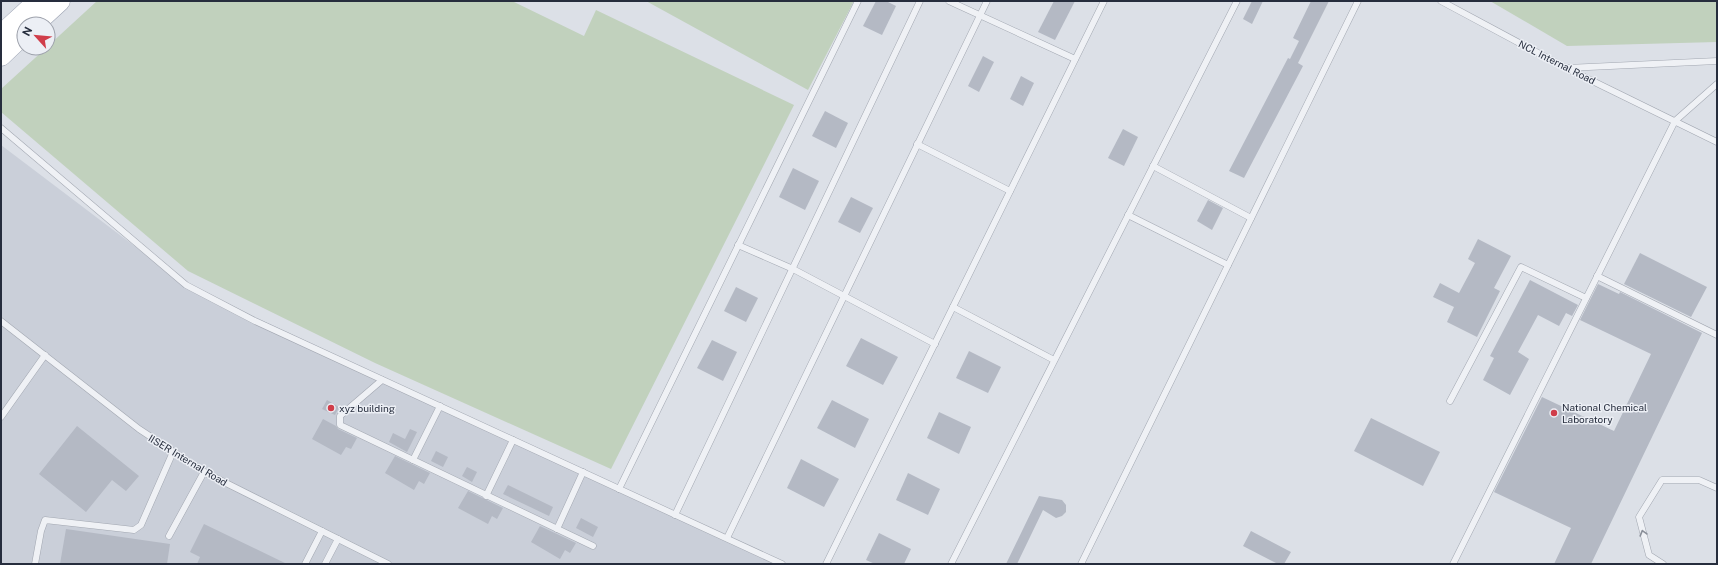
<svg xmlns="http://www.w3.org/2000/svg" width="1718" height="565" font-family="'Public Sans',sans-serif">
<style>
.built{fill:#cacfd9}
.green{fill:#c1d1bd}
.building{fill:#b4b9c4}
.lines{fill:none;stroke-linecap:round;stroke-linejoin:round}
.service-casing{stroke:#a2a7b1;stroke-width:7}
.primary-casing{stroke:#9ca3b3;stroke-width:21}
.service{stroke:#eff1f5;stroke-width:6}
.primary{stroke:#fff;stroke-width:20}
.oneway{stroke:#8a8f99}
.poi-dot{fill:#d03d4a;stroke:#eceff5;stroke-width:1.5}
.labels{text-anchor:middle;stroke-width:3;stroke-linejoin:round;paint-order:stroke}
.street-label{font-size:10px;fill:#262d3d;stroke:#eceff5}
.poi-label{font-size:10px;fill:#262d3d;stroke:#eceff5;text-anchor:start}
</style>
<rect width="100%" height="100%" fill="#dce0e7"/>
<path class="built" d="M1,145L186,285L784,564H1Z"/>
<g class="green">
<path d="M97,1H512L584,36L596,10L794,105L611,469L375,363L188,271L1,112V89L46,48H48V46Z"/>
<path d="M646,1H854L808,90Z"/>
<path d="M1490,1H1717V42L1567,46Z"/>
</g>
<g class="building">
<path d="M876,1H886L896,6L882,35L863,26Z"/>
<path d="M1054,1H1075L1055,40L1038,32Z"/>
<path d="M1252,1H1263L1252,24L1243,19Z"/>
<path d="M1311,1H1329L1298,63L1303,66L1244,178L1229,171L1288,58L1290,59L1299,41L1293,38Z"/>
<path d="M983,56L994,62L979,92L968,86Z"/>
<path d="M1021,76L1034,83L1023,106L1010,99Z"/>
<path d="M825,111L848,123L836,148L812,136Z"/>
<path d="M1123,129L1138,137L1124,166L1108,158Z"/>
<path d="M793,168L819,181L805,210L779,197Z"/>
<path d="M851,197L873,208L860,233L838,222Z"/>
<path d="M1208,200L1223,208L1212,230L1197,221Z"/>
<path d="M1478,239L1511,256L1494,288L1500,291L1477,337L1447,322L1454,307L1433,297L1440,283L1459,293L1475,263L1468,259Z"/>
<path d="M1640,253L1707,287L1691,317L1624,284Z"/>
<path d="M1530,280L1578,305L1572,316L1566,313L1559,326L1538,315L1518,352L1529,359L1510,395L1483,380L1494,358L1490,356Z"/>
<path d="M1598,284L1619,294L1620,292L1702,333L1591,564H1554L1571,528L1494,492L1542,397L1614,431L1651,354L1580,320Z"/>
<path d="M736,287L758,298L746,322L724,311Z"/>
<path d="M861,338L898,357L883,385L846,366Z"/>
<path d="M712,340L737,352L723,381L697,368Z"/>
<path d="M969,351L1001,367L988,393L956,378Z"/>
<path d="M327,400L339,407L335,415L322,409Z"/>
<path d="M832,400L869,419L855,448L817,428Z"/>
<path d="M939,412L971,427L959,454L927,438Z"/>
<path d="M1371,418L1440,452L1423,486L1354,451Z"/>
<path d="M323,419L336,426L338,429L357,438L351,449L346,447L341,455L312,439Z"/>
<path d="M77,426L139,476L126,491L112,480L86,512L39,474Z"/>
<path d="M410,429L417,432L407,452L389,442L393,433L405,439Z"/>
<path d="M436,451L448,457L443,467L431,461Z"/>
<path d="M395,456L430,473L424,484L419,481L414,490L385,473Z"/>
<path d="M801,459L839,479L824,507L787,488Z"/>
<path d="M467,467L477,472L472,482L462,476Z"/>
<path d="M908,473L940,489L928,515L896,500Z"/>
<path d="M508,485L553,507L549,516L503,494Z"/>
<path d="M468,491L503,508L497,519L492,516L488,524L458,508Z"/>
<path d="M1039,496L1062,500L1066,505V512L1062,516L1056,518L1043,510L1017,564H1006Z"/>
<path d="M581,518L598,527L593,537L576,528Z"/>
<path d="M204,524L287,564H197L200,557L190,552Z"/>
<path d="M540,526L576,543L570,553L565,550L560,559L531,542Z"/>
<path d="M66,529L170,544L167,564H60Z"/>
<path d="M1251,531L1291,552L1284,564H1278L1243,546Z"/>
<path d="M879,533L911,549L904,564H875L866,560Z"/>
</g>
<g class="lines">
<defs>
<g id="service">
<path d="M949,1L1075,59"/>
<path d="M1441,1L1566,68L1717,142"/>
<path d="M1567,68L1717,61"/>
<path d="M1,128L186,285L255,321L782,564"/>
<path d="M917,144L1010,191"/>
<path d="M1153,166L1251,218"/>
<path d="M1128,215L1228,265"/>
<path d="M738,245L793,269L935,344"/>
<path d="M1597,276L1717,335"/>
<path d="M953,307L1054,360"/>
<path d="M1,321L139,429L204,472L388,564"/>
<path d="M382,380L340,416V425L593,546"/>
<path d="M1450,401L1521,267L1586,298"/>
<path d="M1,417L45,355"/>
<path d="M413,460L440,406"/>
<path d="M619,489L858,1"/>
<path d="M486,496L513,440"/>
<path d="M675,515L920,1"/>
<path d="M557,529L583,472"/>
<path d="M169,536L204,472"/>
<path d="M727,538L987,1"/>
<path d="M35,564L41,531L45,520L134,530L141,525L173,452"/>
<path d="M305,564L322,531"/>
<path d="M325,564L338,539"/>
<path d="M826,564L1104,1"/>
<path d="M951,564L1237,1"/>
<path d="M1081,564L1358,1"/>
<path d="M1453,564L1675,121L1717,84"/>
<path d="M1663,564L1649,555L1639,517L1662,480H1699L1717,488"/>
</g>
<g id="primary">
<path d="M35,24L60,1"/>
<path d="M1,35L38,1"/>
<path d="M1,56L24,34"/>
</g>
</defs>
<use href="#service" class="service-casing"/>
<use href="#primary" class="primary-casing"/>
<use href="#service" class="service"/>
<use href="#primary" class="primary"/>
</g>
<defs><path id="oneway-chevron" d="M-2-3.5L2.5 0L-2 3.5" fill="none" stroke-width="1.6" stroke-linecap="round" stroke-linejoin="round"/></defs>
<use class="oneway" href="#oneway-chevron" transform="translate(1643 533) rotate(-106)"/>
<g class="poi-dot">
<circle cx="331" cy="408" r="4"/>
<circle cx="1554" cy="413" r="4"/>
</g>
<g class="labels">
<g class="street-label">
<text transform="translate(1557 62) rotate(27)" y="4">NCL Internal Road</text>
<text transform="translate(188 460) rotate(31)" y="4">IISER Internal Road</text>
</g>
<g class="poi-label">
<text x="1562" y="411">National Chemical<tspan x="1562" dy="12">Laboratory</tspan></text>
<text x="339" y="412">xyz building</text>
</g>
</g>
<rect width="1718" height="565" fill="none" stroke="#262d3d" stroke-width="4"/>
<g transform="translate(36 36) rotate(297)"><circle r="19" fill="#eceff5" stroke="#9da1ab"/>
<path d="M0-3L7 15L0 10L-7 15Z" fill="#d03d4a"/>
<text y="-6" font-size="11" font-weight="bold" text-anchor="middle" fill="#262d3d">N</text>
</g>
</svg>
